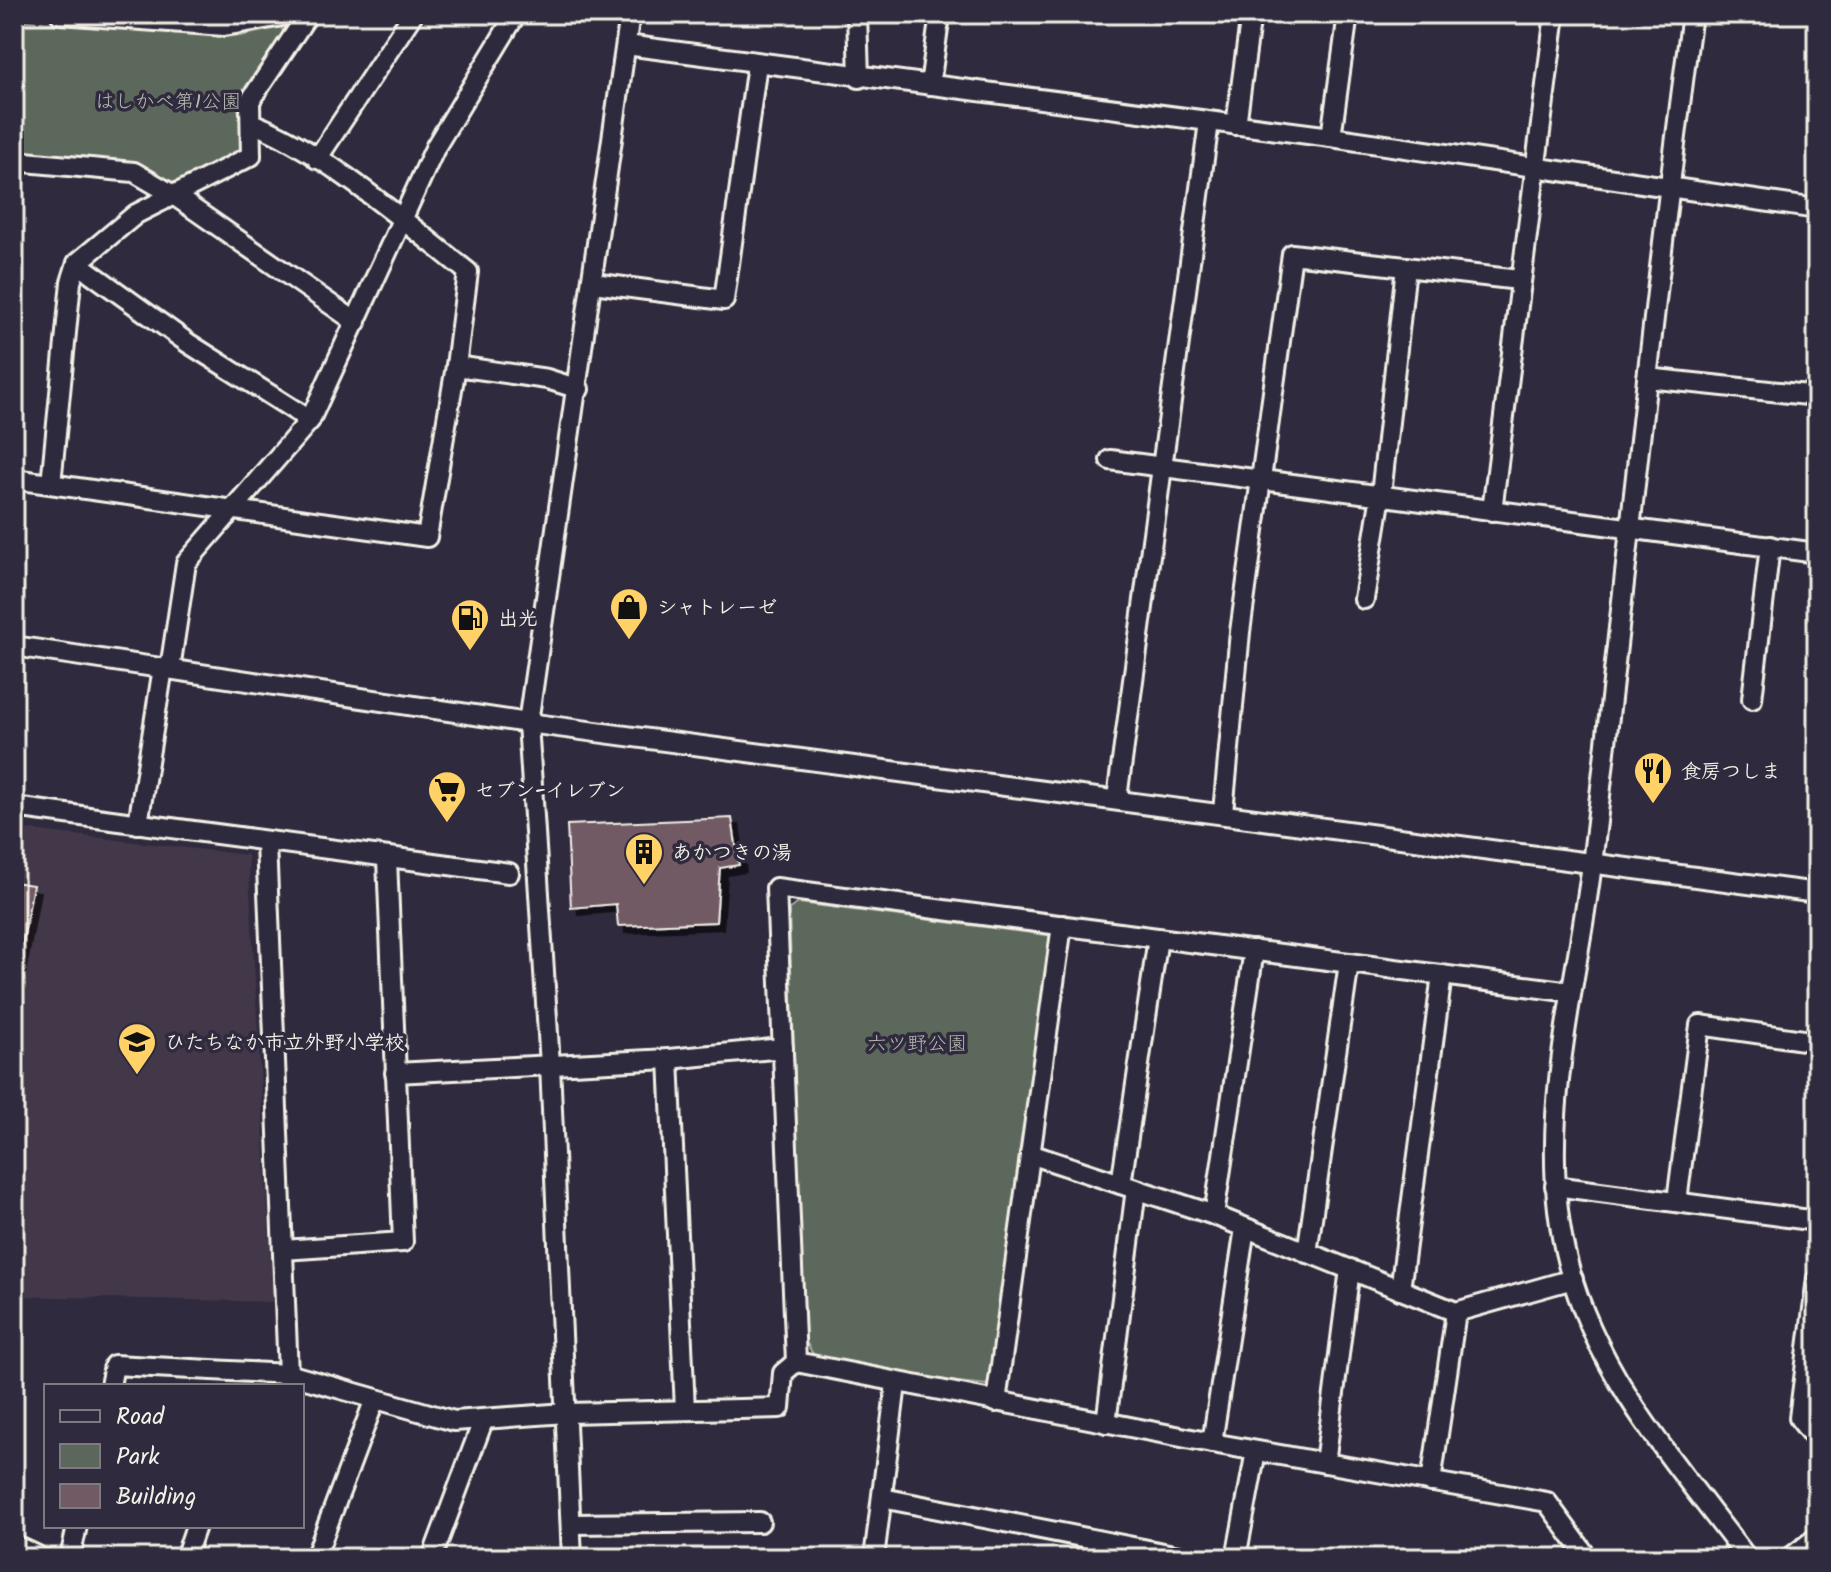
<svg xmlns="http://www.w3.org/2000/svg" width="1831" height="1572" font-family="Kalam,'Klee One',sans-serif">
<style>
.built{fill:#433849}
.green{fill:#5c675b;stroke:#a8aca2;stroke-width:2}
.building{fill:#725a65;stroke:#f4f1e8;stroke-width:2;filter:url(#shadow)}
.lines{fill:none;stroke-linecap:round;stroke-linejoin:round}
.minor-casing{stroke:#f4f1e8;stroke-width:24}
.minor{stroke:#2f2a3d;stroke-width:18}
.labels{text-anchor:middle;stroke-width:7;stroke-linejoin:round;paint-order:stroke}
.park-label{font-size:20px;fill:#b7bab0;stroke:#2f2a3d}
.poi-label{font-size:20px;font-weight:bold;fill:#f4f1e8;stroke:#2f2a3d;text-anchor:start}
</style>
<defs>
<filter id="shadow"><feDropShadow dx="7" dy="7" stdDeviation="0" flood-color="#0009"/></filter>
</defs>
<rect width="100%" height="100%" fill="#2f2a3d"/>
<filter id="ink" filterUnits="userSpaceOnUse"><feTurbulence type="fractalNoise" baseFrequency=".0125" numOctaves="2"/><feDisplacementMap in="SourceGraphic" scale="16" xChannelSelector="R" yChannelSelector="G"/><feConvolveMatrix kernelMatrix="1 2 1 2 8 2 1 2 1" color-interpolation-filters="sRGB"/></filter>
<g filter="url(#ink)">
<path class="built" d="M14,828L248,855L273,1302L14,1296Z"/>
<g class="green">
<path d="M24,21L240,36L282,27L283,33L237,99L244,151L176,185L164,183L139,163L14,151C14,120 6,44 24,21Z"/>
<path d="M799,903L1055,936L997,1371L987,1385L901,1376L816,1359L804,1339L789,909Z"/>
</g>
<g class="building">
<path d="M732,818L739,865L720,868L716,922L618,926L616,904L571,908L567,825Z"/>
<path d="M14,882L33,885L14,991Z"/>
</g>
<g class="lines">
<defs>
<g id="minor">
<path d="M60,14L224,26L294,14"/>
<path d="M857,14L859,78"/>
<path d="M1692,14C1654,294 1626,575 1593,856C1577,990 1533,1129 1568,1264C1598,1378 1678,1466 1747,1558"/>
<path d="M626,45L1331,137L1817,209"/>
<path d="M930,85L940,14"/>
<path d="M251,123C319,147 410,226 468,272L456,366L547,379L579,389"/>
<path d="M1236,125L1251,14"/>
<path d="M1331,137L1348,14"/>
<path d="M317,159L413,14"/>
<path d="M14,161L134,172L175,196L356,322"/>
<path d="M77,263L188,343L310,420"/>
<path d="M593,283L724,300L757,64"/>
<path d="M1647,378L1817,396"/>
<path d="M1110,460L1817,553"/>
<path d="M14,479L427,537L456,366"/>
<path d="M51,484L71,282L77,263L136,214L251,156L250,101L308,14"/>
<path d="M1492,511L1555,14"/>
<path d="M1364,599L1381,495L1406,267"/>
<path d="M14,646L528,723L1817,893"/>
<path d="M170,669L186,563L310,420L436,146L516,14"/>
<path d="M1752,699L1770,546"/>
<path d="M1117,798L1209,122"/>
<path d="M14,807L509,873"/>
<path d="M1223,812L1240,632L1292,254L1519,280"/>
<path d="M138,824L163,668"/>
<path d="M266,843L288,1374"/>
<path d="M669,1059L685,1410"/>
<path d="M395,1073L669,1059L783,1048"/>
<path d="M1030,1154L1214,1215L1456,1312L1573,1279"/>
<path d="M1121,1184L1158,938"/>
<path d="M1555,1186L1817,1221"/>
<path d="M1677,1201L1700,1025L1817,1042"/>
<path d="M1214,1215L1254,950"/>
<path d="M283,1250L403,1242L387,859"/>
<path d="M1307,1253L1349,963"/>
<path d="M1817,1278L1799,1418L1817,1441"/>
<path d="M1400,1290L1442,975"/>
<path d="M796,1362L776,888L1571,992"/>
<path d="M796,1362L1212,1443L1547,1502L1588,1558"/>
<path d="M110,1386L114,1365L288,1374L454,1421L566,1413L780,1408L783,1373L796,1362"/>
<path d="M996,1402L1062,925"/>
<path d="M1106,1423L1136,1189"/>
<path d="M1212,1443L1245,1228"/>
<path d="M1325,1463L1350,1269"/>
<path d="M1431,1482L1456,1312"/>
<path d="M882,1498L1189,1558"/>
<path d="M571,1524L760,1522"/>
<path d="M14,1545L42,1558"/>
<path d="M70,1558L77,1526"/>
<path d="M185,1558L196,1526"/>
<path d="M315,1558L375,1399"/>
<path d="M432,1558L483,1421"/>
<path d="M572,1558L550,1065L528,723L630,14"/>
<path d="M874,1558L896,1384"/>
<path d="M1236,1558L1256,1451"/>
<path d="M1790,1558L1817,1537"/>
</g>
</defs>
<use href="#minor" class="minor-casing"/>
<use href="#minor" class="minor"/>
</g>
</g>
<defs>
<symbol id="shop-pin" viewBox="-11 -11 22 30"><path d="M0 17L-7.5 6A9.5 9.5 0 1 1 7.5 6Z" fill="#ffd166" stroke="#2f2a3d"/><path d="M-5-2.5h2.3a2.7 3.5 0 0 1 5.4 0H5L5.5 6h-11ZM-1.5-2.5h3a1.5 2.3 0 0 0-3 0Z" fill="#111"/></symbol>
<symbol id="fuel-pin" viewBox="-11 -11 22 30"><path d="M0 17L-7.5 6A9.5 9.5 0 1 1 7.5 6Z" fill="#ffd166" stroke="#2f2a3d"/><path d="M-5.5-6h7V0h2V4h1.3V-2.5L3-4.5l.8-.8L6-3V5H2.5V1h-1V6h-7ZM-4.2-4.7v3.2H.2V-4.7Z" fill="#111"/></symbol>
<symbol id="restaurant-pin" viewBox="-11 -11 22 30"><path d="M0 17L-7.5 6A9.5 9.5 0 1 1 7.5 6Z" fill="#ffd166" stroke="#2f2a3d"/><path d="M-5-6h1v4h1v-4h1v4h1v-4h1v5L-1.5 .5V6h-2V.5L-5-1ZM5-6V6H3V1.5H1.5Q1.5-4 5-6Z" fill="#111"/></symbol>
<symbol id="supermarket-pin" viewBox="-11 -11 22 30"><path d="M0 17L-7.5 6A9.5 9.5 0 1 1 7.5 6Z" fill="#ffd166" stroke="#2f2a3d"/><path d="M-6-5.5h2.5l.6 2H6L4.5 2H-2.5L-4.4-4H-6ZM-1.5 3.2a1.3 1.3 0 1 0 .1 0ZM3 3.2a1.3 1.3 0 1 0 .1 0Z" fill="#111"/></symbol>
<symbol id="building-pin" viewBox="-11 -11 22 30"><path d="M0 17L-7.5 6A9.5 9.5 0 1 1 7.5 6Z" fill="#ffd166" stroke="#2f2a3d"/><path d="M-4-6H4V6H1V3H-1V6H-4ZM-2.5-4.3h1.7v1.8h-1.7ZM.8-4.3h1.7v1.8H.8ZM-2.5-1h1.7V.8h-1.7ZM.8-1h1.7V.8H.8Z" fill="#111"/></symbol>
<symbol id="school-pin" viewBox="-11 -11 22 30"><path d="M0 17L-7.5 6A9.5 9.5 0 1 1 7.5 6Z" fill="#ffd166" stroke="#2f2a3d"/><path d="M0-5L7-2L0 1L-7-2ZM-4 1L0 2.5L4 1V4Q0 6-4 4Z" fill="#111"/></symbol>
</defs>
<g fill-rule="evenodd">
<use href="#shop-pin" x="607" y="585" width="44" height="60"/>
<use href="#fuel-pin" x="448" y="596" width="44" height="60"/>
<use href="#restaurant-pin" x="1631" y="749" width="44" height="60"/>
<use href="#supermarket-pin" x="425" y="768" width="44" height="60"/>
<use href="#building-pin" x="622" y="830" width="44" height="60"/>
<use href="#school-pin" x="115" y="1020" width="44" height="60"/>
</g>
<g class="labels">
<g class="park-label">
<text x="168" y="108">はしかべ第1公園</text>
<text x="917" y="1050">六ツ野公園</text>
</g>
<g class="poi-label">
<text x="657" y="614">シャトレーゼ</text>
<text x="498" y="625">出光</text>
<text x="1681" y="778">食房つしま</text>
<text x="475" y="797">セブン-イレブン</text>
<text x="672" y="859">あかつきの湯</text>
<text x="165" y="1049">ひたちなか市立外野小学校</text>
</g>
</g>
<rect width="1831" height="1572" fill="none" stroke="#2f2a3d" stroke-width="48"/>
<rect x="24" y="24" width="1783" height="1524" fill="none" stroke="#f4f1e8" stroke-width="3" filter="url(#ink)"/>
<rect x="44" y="1384" width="260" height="144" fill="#2f2a3d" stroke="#7e7a81" stroke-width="2"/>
<rect x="60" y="1410" width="40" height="12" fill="#2f2a3d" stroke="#7e7a81" stroke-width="2"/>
<text x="116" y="1424" font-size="24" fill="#f4f1e8">Road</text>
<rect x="60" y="1444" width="40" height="24" fill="#5c675b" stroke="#7e7a81" stroke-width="2"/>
<text x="116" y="1464" font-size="24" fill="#f4f1e8">Park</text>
<rect x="60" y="1484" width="40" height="24" fill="#725a65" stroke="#7e7a81" stroke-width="2"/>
<text x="116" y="1504" font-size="24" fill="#f4f1e8">Building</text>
</svg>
